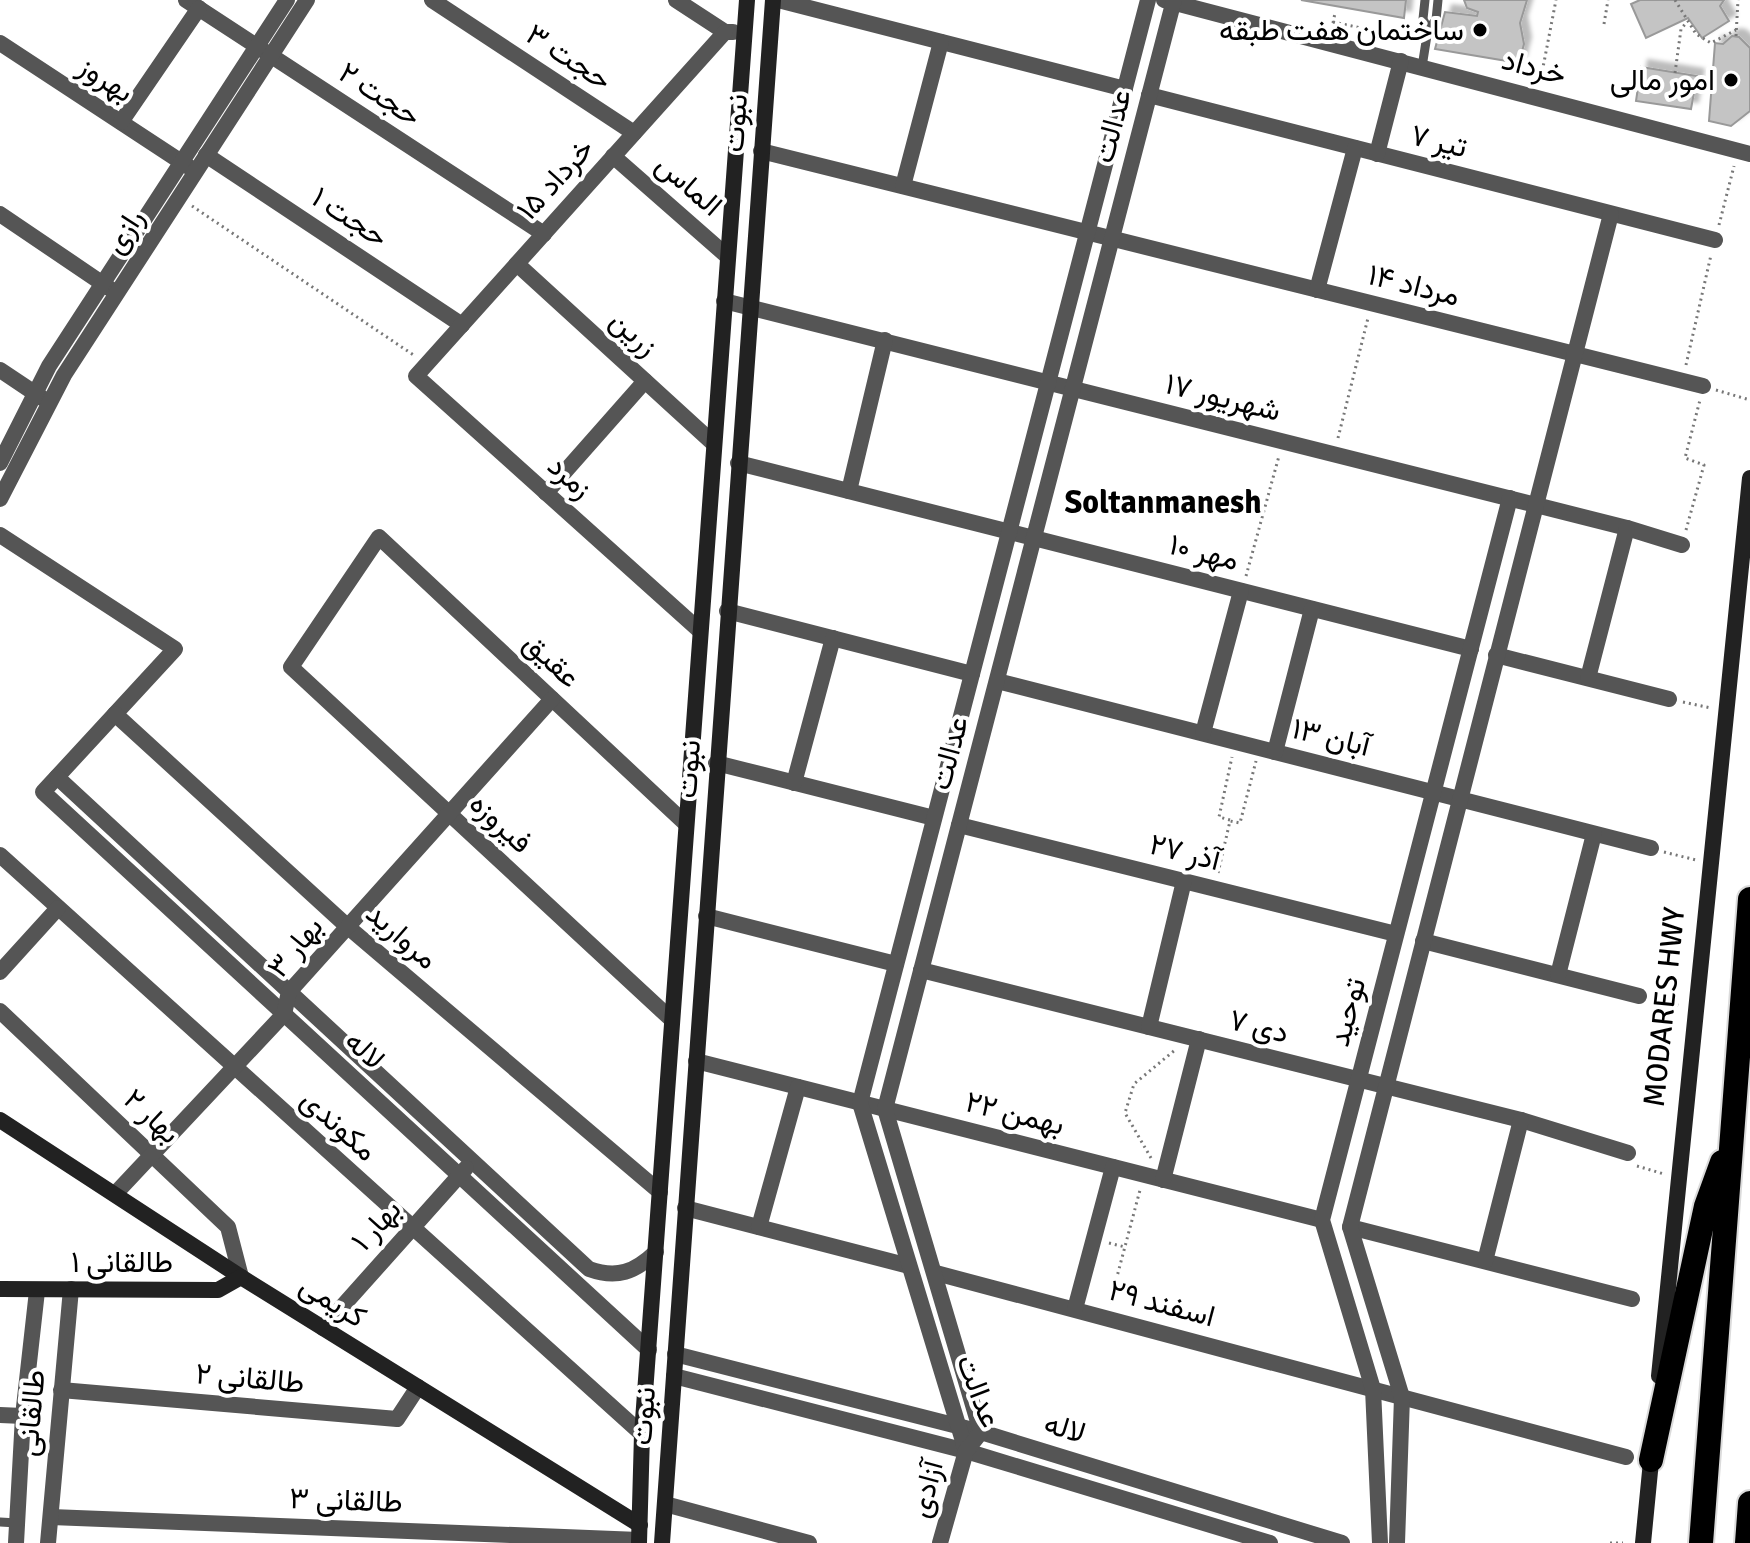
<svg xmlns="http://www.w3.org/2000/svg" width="1750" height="1543" font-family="Signika,Vazirmatn,sans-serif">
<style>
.building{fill:#c4c4c4;stroke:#999;stroke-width:2;filter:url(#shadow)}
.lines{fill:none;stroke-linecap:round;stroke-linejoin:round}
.highway-casing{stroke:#dbdbdb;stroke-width:28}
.path{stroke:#777;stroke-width:3;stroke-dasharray:2 4;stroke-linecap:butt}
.lane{stroke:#555;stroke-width:9}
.street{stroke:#555;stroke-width:16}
.secondary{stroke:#222;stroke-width:16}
.highway{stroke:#000;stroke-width:24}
.poi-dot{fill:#000;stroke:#fff;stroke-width:3}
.labels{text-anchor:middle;stroke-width:8;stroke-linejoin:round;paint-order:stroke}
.poi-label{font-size:30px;fill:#000;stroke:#fff;text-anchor:end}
.street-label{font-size:30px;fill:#000;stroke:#fff}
.neighbourhood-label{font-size:32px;font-weight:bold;fill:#000;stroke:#fff}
</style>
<defs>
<filter id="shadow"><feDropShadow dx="7" dy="-7" stdDeviation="2" flood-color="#0004"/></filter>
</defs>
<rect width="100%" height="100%" fill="#fff"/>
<g class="building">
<path d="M1301,0H1406L1404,18Z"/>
<path d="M1527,0L1520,23L1524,44L1519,63L1435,49L1445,12L1477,16L1478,12L1467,8L1464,0Z"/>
<path d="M1640,0H1724L1720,6L1729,21L1702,38L1688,18L1646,38L1631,4Z"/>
<path d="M1732,36L1739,37L1750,48V111L1731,126L1709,121L1715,43L1723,44Z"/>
<path d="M1641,67L1697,76L1691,109L1636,101Z"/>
</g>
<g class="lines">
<defs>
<g id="highway">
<path d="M1651,1460L1706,1206L1722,1162"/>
<path d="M1701,1543L1750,899"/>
<path d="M1747,1543L1750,1503"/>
</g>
</defs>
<use href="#highway" class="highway-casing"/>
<g class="path">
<path d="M1675,0L1696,34L1711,43L1736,30"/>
<path d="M1333,22L1413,39"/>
<path d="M1333,23L1335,13"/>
<path d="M1604,24L1608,0"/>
<path d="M1736,36L1738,0"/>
<path d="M1675,73L1681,29L1687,22"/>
<path d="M1540,83L1556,0"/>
<path d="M192,206L415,356"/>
<path d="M1719,225L1734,166"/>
<path d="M1686,365L1711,255"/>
<path d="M1716,390L1750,400"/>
<path d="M1338,438L1368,318"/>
<path d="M1686,530L1704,465L1685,458L1700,400"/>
<path d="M1246,576L1279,456"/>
<path d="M1683,702L1711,708"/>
<path d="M1230,820L1219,817L1232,757"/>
<path d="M1664,852L1696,860"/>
<path d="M1218,873L1230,821L1240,823L1256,761"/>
<path d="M1653,999L1681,1006"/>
<path d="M1151,1158L1125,1113L1134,1084L1175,1050"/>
<path d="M1637,1166L1664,1174"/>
<path d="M1109,1243L1125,1247"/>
<path d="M1110,1303L1140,1190"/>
<path d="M1610,1543H1623"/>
</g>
<g class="lane">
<path d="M1428,29L1436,20L1438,0"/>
<path d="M1422,67L1428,29L1423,19L1425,0"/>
<path d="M0,1522L17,1523"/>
</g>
<g class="street">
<path d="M186,0L544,234"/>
<path d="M432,0L634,133"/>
<path d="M676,0L725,32H733"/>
<path d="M778,0L1125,89"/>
<path d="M1164,0L1750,154"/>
<path d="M0,43L189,167"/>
<path d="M1149,95L1715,240"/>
<path d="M121,122L199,8"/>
<path d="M761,151L1703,386"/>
<path d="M1377,154L1401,61"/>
<path d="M206,155L462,325"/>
<path d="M613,156L727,256"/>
<path d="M903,186L941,42"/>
<path d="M0,214L112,290"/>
<path d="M517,264L713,443"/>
<path d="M1317,290L1355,148"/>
<path d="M724,301L1627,528L1682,545"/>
<path d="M0,370L42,398"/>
<path d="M0,463L49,366L287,0"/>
<path d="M738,463L1471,649"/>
<path d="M849,491L885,340"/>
<path d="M546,493L645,381"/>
<path d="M0,499L64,375L307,0"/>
<path d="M0,535L175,649L43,792L649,1350"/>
<path d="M727,611L972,674"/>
<path d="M699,630L416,376L725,32"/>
<path d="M1496,655L1669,699"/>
<path d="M1588,678L1627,528"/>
<path d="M997,681L1651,848"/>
<path d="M115,714L348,927L660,1192"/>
<path d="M1203,733L1241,591"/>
<path d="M1275,752L1312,609"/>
<path d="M716,763L934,818"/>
<path d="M57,777L589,1269C617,1279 635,1272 656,1252"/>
<path d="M794,783L833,638"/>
<path d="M959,825L1396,934"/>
<path d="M0,855L642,1434"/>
<path d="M706,916L896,964"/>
<path d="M1423,941L1639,996"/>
<path d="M921,970L1521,1120L1628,1153"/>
<path d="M0,972L58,908"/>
<path d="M1558,975L1594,834"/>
<path d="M0,1011L228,1227L241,1277"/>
<path d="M672,1020L291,667L379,537L686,824"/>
<path d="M1149,1027L1184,881"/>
<path d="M696,1061L1322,1220"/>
<path d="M1163,1180L1199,1039"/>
<path d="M115,1194L284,1014L289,992L552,699"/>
<path d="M685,1208L909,1266"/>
<path d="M759,1227L798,1087"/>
<path d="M1350,1227L1632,1299"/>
<path d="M1485,1261L1521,1120"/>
<path d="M936,1273L1626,1457"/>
<path d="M1075,1309L1113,1167"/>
<path d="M323,1328L466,1168"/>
<path d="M675,1354L981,1432L1342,1543"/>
<path d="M674,1376L966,1451L1270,1543"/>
<path d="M61,1390L397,1419L418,1387"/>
<path d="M0,1415L23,1416"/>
<path d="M966,1451L860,1103L1148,0"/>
<path d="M665,1504L809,1543"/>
<path d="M51,1517L639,1540"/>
<path d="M16,1543L23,1416L37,1291"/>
<path d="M48,1543L71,1289"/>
<path d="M940,1543L966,1451L981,1432L885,1109L1174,0"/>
<path d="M1380,1543L1373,1389L1322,1220L1510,498"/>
<path d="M1397,1543L1402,1397L1350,1227L1611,214"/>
</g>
<g class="secondary">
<path d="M0,1120L241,1277L640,1525"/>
<path d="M0,1289L218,1290L241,1277"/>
<path d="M1659,1376L1750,478"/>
<path d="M639,1543L642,1434L747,0"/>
<path d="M662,1543L773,0"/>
<path d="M1643,1543L1652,1451"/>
</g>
<use href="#highway" class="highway"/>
</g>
<g class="poi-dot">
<circle cx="1480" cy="30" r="8"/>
<circle cx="1731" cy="80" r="8"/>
</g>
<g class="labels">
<g class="poi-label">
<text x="1464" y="40">ساختمان هفت طبقه</text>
<text x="1715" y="90">امور مالی</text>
</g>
<g class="street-label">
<text transform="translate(569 57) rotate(33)" y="10">حجت ۳</text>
<text transform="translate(1534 67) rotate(15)" y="10">خرداد</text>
<text transform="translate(106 79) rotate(33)" y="10">بهروز</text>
<text transform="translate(380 94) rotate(33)" y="10">حجت ۲</text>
<text transform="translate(735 123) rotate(-86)" y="10">نبوت</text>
<text transform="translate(1112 126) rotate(-75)" y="10">عدالت</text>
<text transform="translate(1439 141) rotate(14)" y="10">۷ تیر</text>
<text transform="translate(555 179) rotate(-48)" y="10">۱۵ خرداد</text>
<text transform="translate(689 185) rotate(41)" y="10">الماس</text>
<text transform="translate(350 217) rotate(33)" y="10">حجت ۱</text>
<text transform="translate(124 231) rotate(-57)" y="10">رازی</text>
<text transform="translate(1414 285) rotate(14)" y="10">۱۴ مرداد</text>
<text transform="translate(634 333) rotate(42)" y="10">زرین</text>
<text transform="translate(1223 397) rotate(14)" y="10">۱۷ شهریور</text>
<text transform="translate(570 477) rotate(42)" y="10">زمرد</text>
<text transform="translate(1204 552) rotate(14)" y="10">۱۰ مهر</text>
<text transform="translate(552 660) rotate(43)" y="10">عقیق</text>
<text transform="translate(1331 737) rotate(14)" y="10">۱۳ آبان</text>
<text transform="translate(949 753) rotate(-75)" y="10">عدالت</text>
<text transform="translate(688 769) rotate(-86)" y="10">نبوت</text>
<text transform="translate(501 823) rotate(43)" y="10">فیروزه</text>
<text transform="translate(1185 852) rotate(14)" y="10">۲۷ آذر</text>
<text transform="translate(402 936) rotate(41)" y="10">مروارید</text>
<text transform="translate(295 947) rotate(-51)" y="10">بهار ۳</text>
<text transform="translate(1664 1007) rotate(-84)" y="10">MODARES HWY</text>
<text transform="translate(1347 1012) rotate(-75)" y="10">توحید</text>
<text transform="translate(1259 1026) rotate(14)" y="10">۷ دی</text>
<text transform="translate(365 1050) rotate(43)" y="10">لاله</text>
<text transform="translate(1015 1113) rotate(14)" y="10">۲۲ بهمن</text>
<text transform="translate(152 1116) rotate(43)" y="10">بهار ۲</text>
<text transform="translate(339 1125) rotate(42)" y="10">مکوندی</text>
<text transform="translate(376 1225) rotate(-48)" y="10">بهار ۱</text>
<text x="122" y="1272">طالقانی ۱</text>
<text transform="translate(333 1301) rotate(32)" y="10">کریمی</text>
<text transform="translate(1162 1303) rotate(15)" y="10">۲۹ اسفند</text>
<text transform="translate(250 1378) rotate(5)" y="10">طالقانی ۲</text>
<text transform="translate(979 1391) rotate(69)" y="10">عدالت</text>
<text transform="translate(31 1413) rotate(-85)" y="10">طالقانی</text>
<text transform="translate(643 1416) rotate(-86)" y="10">نبوت</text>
<text transform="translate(1065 1428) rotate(17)" y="10">لاله</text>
<text transform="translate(926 1489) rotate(-75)" y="10">آزادی</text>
<text transform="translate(346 1500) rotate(2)" y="10">طالقانی ۳</text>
</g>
<g class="neighbourhood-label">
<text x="1163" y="513">Soltanmanesh</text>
</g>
</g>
</svg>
